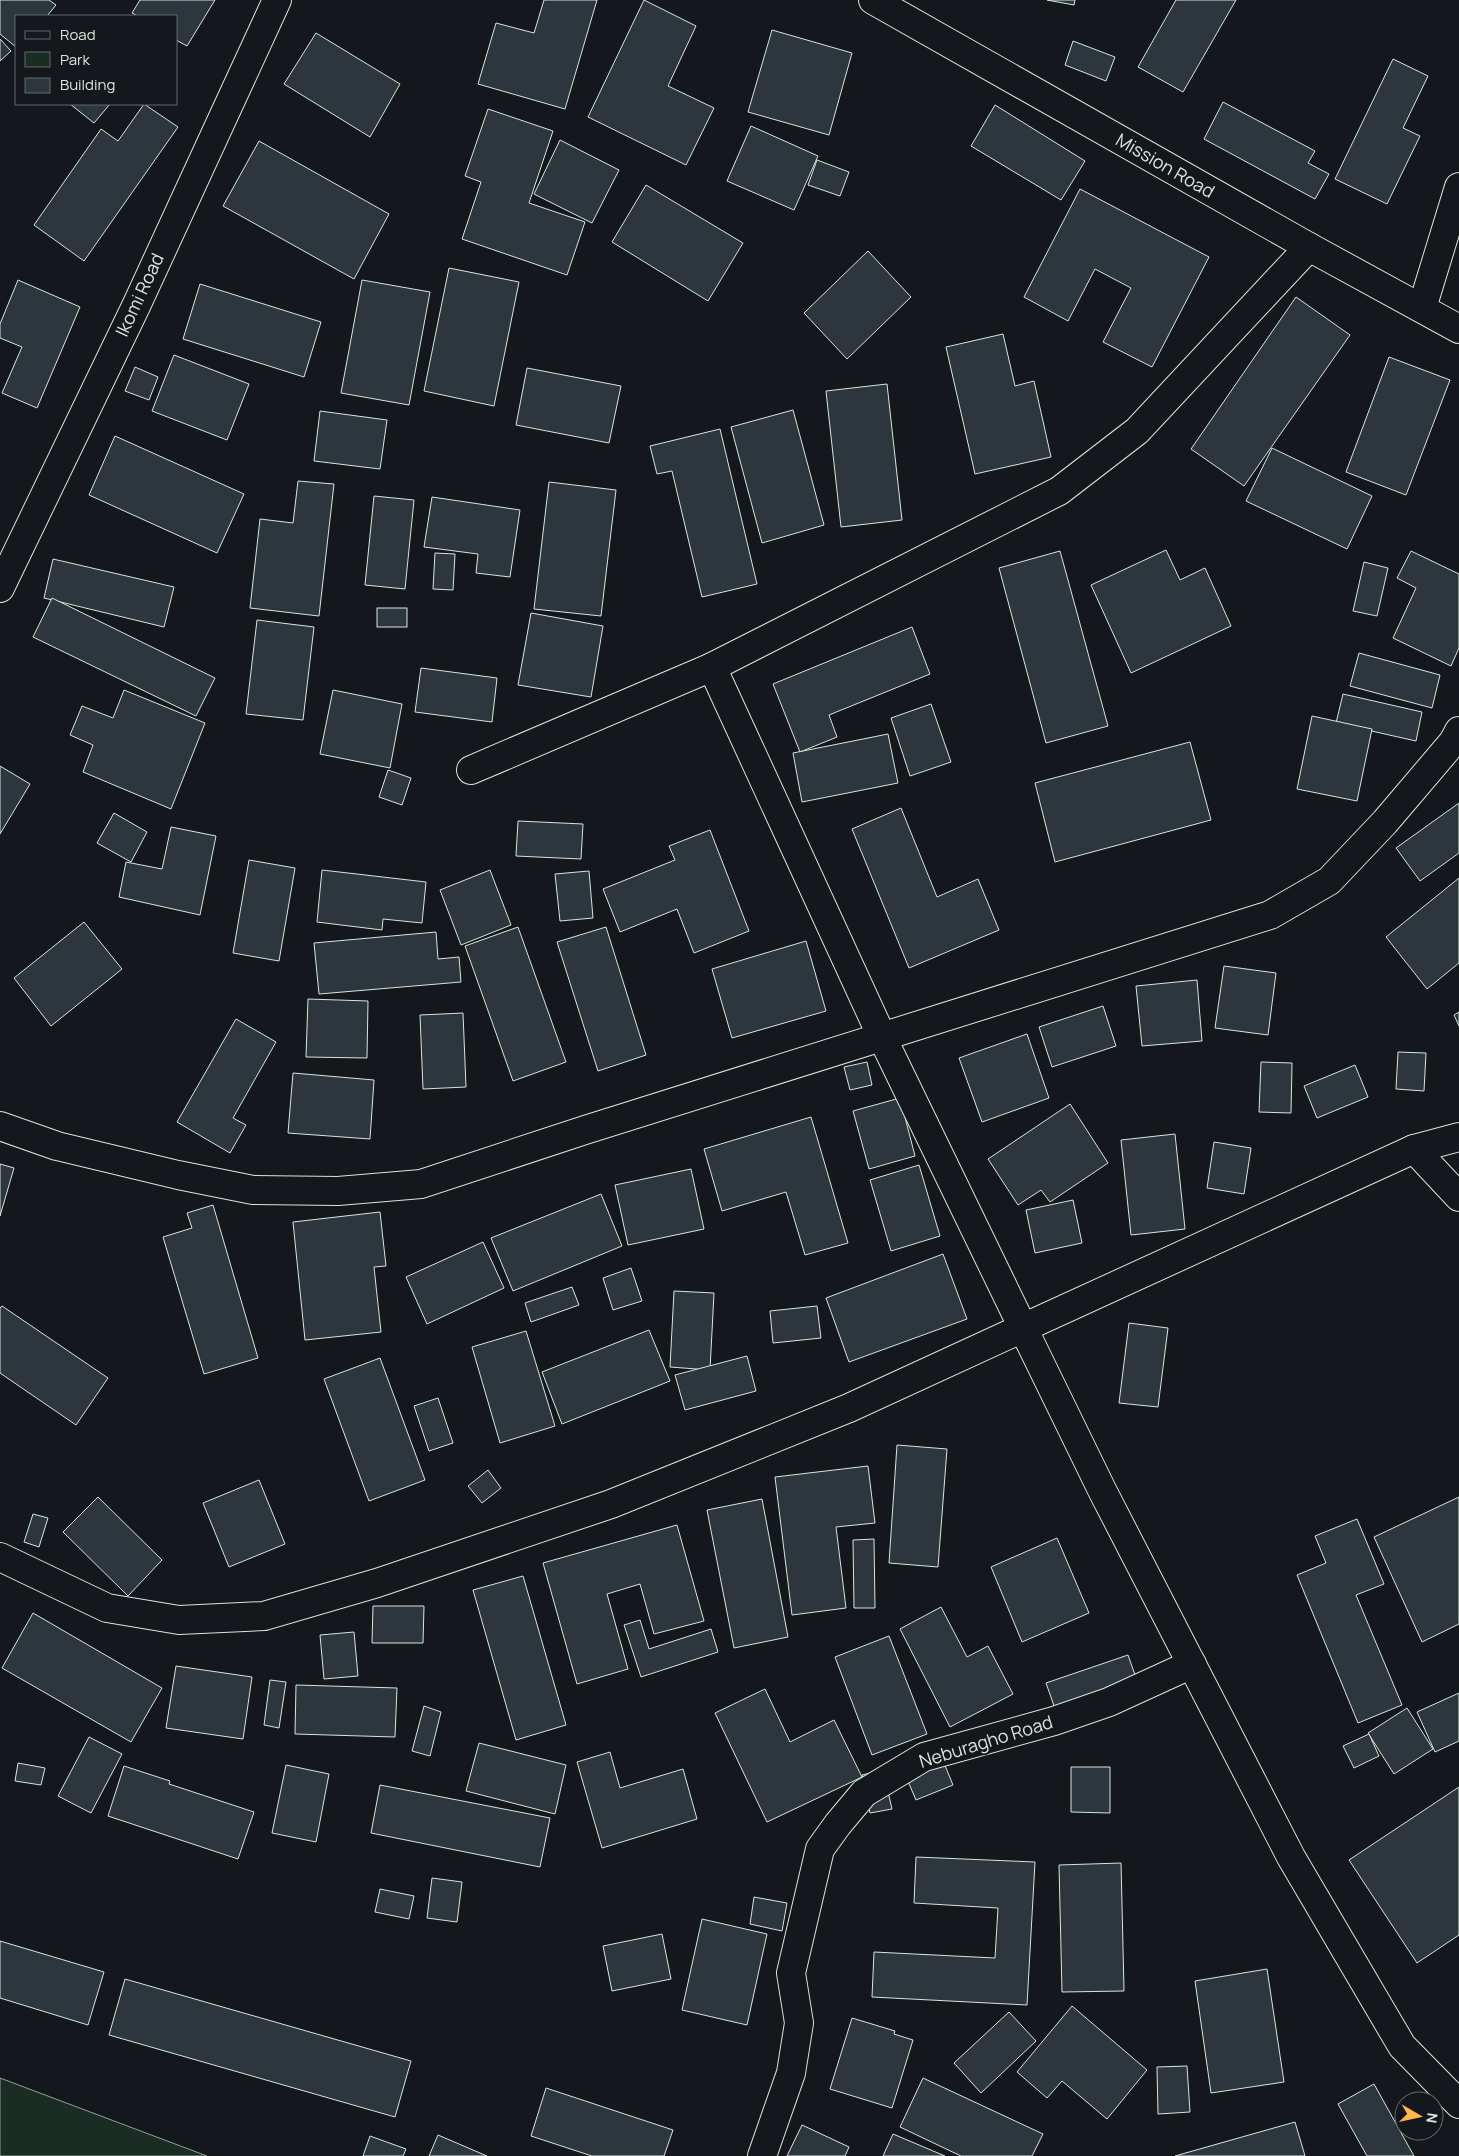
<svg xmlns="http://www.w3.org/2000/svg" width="1459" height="2156" font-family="Manrope,sans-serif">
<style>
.green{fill:#1a2d24;stroke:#939e99}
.building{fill:#2c363c;stroke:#d8e6dc}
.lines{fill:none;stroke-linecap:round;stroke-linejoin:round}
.minor-casing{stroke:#d8e6dc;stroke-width:30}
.minor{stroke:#14181c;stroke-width:28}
.labels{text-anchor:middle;stroke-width:4;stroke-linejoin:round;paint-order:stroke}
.street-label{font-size:18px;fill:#d8e6dc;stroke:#14181c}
</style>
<rect width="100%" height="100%" fill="#14181c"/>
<path class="green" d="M0,2078L207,2156H0Z"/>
<g class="building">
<path d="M0,0H49L56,5L47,16H16V47L0,34Z"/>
<path d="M140,0H215L187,46L176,40V16H138L132,13Z"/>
<path d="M544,0H597L565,109L478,84L496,23L534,33Z"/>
<path d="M644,0L696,26L668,86L714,108L686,165L588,117Z"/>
<path d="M1047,0H1075L1074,5Z"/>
<path d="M1176,0H1236L1183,92L1138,67Z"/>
<path d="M772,30L852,53L829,135L748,112Z"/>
<path d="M316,33L400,84L370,137L284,84Z"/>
<path d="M0,39L11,51L0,61Z"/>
<path d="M1073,41L1115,57L1106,81L1065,65Z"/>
<path d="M1393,59L1428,76L1403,128L1420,136L1387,204L1335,179Z"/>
<path d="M1223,102L1315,151L1308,163L1329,174L1315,199L1204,139Z"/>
<path d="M70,104H110L94,123Z"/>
<path d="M144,104L178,127L84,261L34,225L101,129L118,141Z"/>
<path d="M995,105L1085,161L1061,200L971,146Z"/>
<path d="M488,109L553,131L529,203L585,222L567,275L462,239L481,182L465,176Z"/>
<path d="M751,126L818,156L794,210L727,181Z"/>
<path d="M560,140L619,170L592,223L534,194Z"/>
<path d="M259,141L389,214L354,279L223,206Z"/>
<path d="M817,160L849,172L840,196L808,185Z"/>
<path d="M646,185L743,243L708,301L612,242Z"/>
<path d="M1080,189L1209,257L1152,367L1103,342L1131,288L1095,269L1068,321L1024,297Z"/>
<path d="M868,251L911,297L847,359L804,313Z"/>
<path d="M449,268L519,282L494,406L424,391Z"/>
<path d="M18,280L80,307L37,408L2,393L22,347L0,338V324Z"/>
<path d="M362,280L430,292L409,405L341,393Z"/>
<path d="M200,284L321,322L304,377L183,339Z"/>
<path d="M1296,297L1350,335L1244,486L1191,449Z"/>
<path d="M1003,334L1015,386L1034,381L1051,457L975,474L946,347Z"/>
<path d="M174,355L249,384L227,440L152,411Z"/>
<path d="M1389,357L1450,380L1406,495L1346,472Z"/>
<path d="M135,367L158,377L149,400L125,391Z"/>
<path d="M527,368L621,386L609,443L516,425Z"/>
<path d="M887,384L902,520L841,527L826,391Z"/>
<path d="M793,410L824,525L762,543L731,427Z"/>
<path d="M320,411L387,420L380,469L314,461Z"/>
<path d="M720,429L757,584L702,597L672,471L657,474L650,446Z"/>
<path d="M115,436L244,494L217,553L89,495Z"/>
<path d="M1272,448L1372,496L1347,549L1246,501Z"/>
<path d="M298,481L334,484L319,616L250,608L260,519L293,523Z"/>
<path d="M549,482L616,490L601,616L534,609Z"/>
<path d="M374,496L414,500L405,589L365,585Z"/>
<path d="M432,497L520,510L510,577L476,573L478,554L424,547Z"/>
<path d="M1166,550L1180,580L1205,568L1231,626L1131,673L1091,585Z"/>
<path d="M1060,551L1108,726L1046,743L999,568Z"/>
<path d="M1411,551L1459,574V648L1451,666L1393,638L1416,588L1397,578Z"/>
<path d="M435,553L455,554L453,590L433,589Z"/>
<path d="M53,559L174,587L164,627L44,598Z"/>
<path d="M1364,562L1388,568L1377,616L1353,611Z"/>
<path d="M52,598L215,678L196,716L33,637Z"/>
<rect x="377" y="608" width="30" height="19"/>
<path d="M531,613L603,626L591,697L518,685Z"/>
<path d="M257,620L314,627L303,720L246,714Z"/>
<path d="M912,627L930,674L829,715L837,737L800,752L773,684Z"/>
<path d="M1359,653L1440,675L1432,708L1350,686Z"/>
<path d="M421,668L497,678L492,722L415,712Z"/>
<path d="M124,690L205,723L171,809L83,772L93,745L70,735L82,706L113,718Z"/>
<path d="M333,690L402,704L390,768L320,754Z"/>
<path d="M1343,694L1422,712L1416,741L1336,723Z"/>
<path d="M931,704L951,762L910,776L891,718Z"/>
<path d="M1312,716L1372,729L1357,801L1297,789Z"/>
<path d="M888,734L898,783L802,802L793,753Z"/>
<path d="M1190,742L1211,820L1055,862L1035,783Z"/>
<path d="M0,766L30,784L0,834Z"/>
<path d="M388,770L411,778L402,805L379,797Z"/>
<path d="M1459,803V853L1420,881L1396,848Z"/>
<path d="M901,808L937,897L978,879L999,930L909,968L852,829Z"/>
<path d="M114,813L147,832L131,862L97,843Z"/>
<path d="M518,821L583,824L581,859L516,856Z"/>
<path d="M171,827L216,836L200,915L119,897L126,862L162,869Z"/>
<path d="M710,830L749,931L694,953L677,909L620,932L603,889L675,860L669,846Z"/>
<path d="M249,860L295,868L279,961L233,953Z"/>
<path d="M322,870L426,882L422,923L383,919L382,930L317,922Z"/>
<path d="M490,870L511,925L461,945L440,890Z"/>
<path d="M589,871L593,918L560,921L555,874Z"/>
<path d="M1459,878V963L1427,989L1386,937Z"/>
<path d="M84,922L122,969L51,1026L14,978Z"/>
<path d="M518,927L566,1062L513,1081L465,946Z"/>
<path d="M606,927L646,1055L598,1071L557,942Z"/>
<path d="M436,932L438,959L459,957L461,982L319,994L314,943Z"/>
<path d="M806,941L826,1011L732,1038L712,969Z"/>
<path d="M1224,966L1276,973L1268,1035L1215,1028Z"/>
<path d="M1197,980L1202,1041L1142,1046L1136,986Z"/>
<path d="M308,999L368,1001L367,1058L306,1057Z"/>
<path d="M1103,1006L1116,1046L1052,1067L1039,1027Z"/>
<path d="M1459,1012V1026L1454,1015Z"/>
<path d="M463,1013L466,1087L423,1089L420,1015Z"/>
<path d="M236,1019L276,1042L233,1118L246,1125L230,1153L177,1122Z"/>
<path d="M1027,1034L1049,1098L982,1122L959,1058Z"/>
<path d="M1398,1052L1426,1053L1424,1091L1396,1089Z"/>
<path d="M867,1062L872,1085L850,1090L844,1067Z"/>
<path d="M1261,1062L1292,1063L1291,1113L1259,1112Z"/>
<path d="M1355,1065L1368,1097L1317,1118L1304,1086Z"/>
<path d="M293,1073L374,1080L370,1139L288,1133Z"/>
<path d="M900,1098L915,1156L869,1169L853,1111Z"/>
<path d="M1070,1104L1108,1163L1050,1202L1041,1190L1018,1205L988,1159Z"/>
<path d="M811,1117L848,1243L805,1255L786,1192L722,1211L704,1149Z"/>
<path d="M1175,1134L1185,1229L1131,1235L1121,1140Z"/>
<path d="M1214,1142L1251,1148L1244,1194L1207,1188Z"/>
<path d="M0,1164L14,1168L0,1216Z"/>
<path d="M919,1165L940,1236L891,1251L870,1180Z"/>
<path d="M691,1169L704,1229L628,1245L615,1185Z"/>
<path d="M601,1194L622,1246L513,1291L491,1238Z"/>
<path d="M1073,1200L1082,1243L1035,1253L1026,1210Z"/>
<path d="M213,1205L258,1358L204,1374L163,1237L192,1228L187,1213Z"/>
<path d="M380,1212L386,1266L374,1267L381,1332L305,1340L293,1222Z"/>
<path d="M483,1242L504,1288L427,1324L406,1277Z"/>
<path d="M943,1254L967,1319L849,1362L826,1298Z"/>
<path d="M631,1268L642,1301L613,1310L603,1278Z"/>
<path d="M572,1287L579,1305L531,1322L525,1303Z"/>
<path d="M674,1291L714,1293L710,1370L670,1367Z"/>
<path d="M2,1306L108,1378L76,1425L0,1373V1308Z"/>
<path d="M817,1306L821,1338L773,1343L770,1311Z"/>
<path d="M1129,1323L1168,1328L1158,1407L1119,1403Z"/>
<path d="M649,1330L670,1381L562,1424L542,1372Z"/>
<path d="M526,1331L555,1426L500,1443L472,1347Z"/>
<path d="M747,1356L756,1391L685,1410L675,1375Z"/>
<path d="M380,1358L425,1480L369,1501L324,1379Z"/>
<path d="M438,1398L453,1443L429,1451L414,1406Z"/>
<path d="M897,1445L947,1449L938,1567L889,1563Z"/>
<path d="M868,1466L875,1523L836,1527L846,1608L792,1615L775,1477Z"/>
<path d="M488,1470L501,1488L482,1503L468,1486Z"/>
<path d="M259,1480L285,1544L229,1567L203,1503Z"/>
<path d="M98,1497L162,1560L128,1596L63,1532Z"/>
<path d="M1459,1497V1624L1422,1642L1374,1537Z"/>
<path d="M762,1499L788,1637L734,1648L707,1510Z"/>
<path d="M33,1514L48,1518L39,1547L24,1542Z"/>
<path d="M1357,1519L1384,1584L1356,1595L1402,1705L1358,1723L1297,1575L1326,1563L1315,1536Z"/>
<path d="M677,1525L704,1621L654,1634L640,1584L607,1594L628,1669L577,1684L543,1563Z"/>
<path d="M1057,1538L1089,1613L1022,1642L991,1567Z"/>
<path d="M874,1539L875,1608H854L853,1540Z"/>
<path d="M523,1576L566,1725L516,1740L473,1590Z"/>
<path d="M373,1606H424L423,1643H372Z"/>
<path d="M941,1607L967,1657L988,1646L1013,1694L950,1727L900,1629Z"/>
<path d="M33,1613L162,1688L131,1742L2,1668Z"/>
<path d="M640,1620L649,1649L711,1629L718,1652L641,1677L624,1625Z"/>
<path d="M354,1632L358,1676L324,1679L320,1635Z"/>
<path d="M889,1636L927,1734L872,1755L835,1657Z"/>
<path d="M1128,1655L1141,1692L1059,1720L1046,1683Z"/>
<path d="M176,1666L252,1677L243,1739L166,1728Z"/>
<path d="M270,1680L286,1682L279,1728L264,1725Z"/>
<path d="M296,1685L397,1688L395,1737L295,1734Z"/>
<path d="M765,1689L790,1742L834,1720L862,1777L767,1822L715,1713Z"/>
<path d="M1459,1693V1741L1435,1752L1417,1712Z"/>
<path d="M424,1706L441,1712L430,1756L412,1751Z"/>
<path d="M1407,1708L1433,1749L1394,1774L1368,1733Z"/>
<path d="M1369,1734L1379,1756L1354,1768L1343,1746Z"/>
<path d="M89,1737L122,1754L91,1813L58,1796Z"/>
<path d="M479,1743L566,1765L555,1814L466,1791Z"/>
<path d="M610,1752L620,1788L683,1769L697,1819L602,1848L577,1762Z"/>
<path d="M18,1763L45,1768L41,1785L15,1781Z"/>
<path d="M944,1763L953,1785L916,1800L907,1779Z"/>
<path d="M286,1765L329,1774L316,1842L272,1833Z"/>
<path d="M124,1766L170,1781L169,1784L254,1812L238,1859L108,1816Z"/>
<path d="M1071,1767H1110V1813L1071,1812Z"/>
<path d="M883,1770L892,1809L870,1813L862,1775Z"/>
<path d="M380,1785L550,1818L540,1867L371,1833Z"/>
<path d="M1459,1787V1935L1417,1963L1349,1860Z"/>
<path d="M916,1857L1035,1862L1027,2005L872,1997L874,1952L995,1958L998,1908L914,1903Z"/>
<path d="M1121,1863L1124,1991L1062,1992L1059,1865Z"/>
<path d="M432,1878L462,1882L457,1922L427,1918Z"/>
<path d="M380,1889L414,1896L409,1919L375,1912Z"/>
<path d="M754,1897L787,1903L782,1931L750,1924Z"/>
<path d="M702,1919L767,1934L747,2025L682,2010Z"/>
<path d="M662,1934L671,1979L612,1991L603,1946Z"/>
<path d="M0,1941L104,1972L88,2025L0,1998Z"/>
<path d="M1267,1969L1284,2082L1211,2093L1195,1981Z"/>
<path d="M125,1979L411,2061L395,2117L109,2035Z"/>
<path d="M1072,2006L1147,2070L1107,2119L1062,2081L1047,2098L1017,2072Z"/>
<path d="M1009,2012L1036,2041L981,2093L954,2063Z"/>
<path d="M852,2018L895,2031L894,2034L913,2040L892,2108L830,2089Z"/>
<path d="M1187,2066L1190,2112L1158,2114L1157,2067Z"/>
<path d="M923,2078L1043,2134L1032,2156H961L900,2127Z"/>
<path d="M1374,2084L1414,2156H1367L1338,2104Z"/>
<path d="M546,2088L673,2130L664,2156H592L531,2136Z"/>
<path d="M1295,2122L1305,2156H1175Z"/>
<path d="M802,2125L849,2147L845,2156H787Z"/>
<path d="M893,2134L945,2156H883Z"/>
<path d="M438,2135L487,2156H429Z"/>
<path d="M370,2136L406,2149L403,2156H363Z"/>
</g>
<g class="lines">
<defs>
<g id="minor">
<path d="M873,0L1309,247L1459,329"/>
<path d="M1422,308L1459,187"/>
<path d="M0,588L137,304L277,0"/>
<path d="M471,770L712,667L1059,491L1137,431L1309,247"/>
<path d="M0,1126L57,1146L178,1175L253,1190L338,1191L421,1184L585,1130L1270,915L1329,881L1385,822L1453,742L1459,731"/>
<path d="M1459,1137L1414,1149L1459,1197"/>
<path d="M1414,1149L1023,1328L1102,1490L1291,1857L1402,2046L1459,2104"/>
<path d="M0,1557L107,1608L179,1620L264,1616L377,1583L611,1504L849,1408L1023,1328L882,1037L712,667"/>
<path d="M762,2156L791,2073L799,2023L791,1973L820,1849L838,1824L864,1793L924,1757L1054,1721L1109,1702L1192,1664"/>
</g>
</defs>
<use href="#minor" class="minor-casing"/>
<use href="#minor" class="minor"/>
</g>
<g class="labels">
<g class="street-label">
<text transform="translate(1165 166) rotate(30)" y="6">Mission Road</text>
<text transform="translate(140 295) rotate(-65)" y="6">Ikomi Road</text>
<text transform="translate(986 1742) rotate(-17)" y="6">Neburagho Road</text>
</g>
</g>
<rect x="15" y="15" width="162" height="90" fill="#14181c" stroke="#626a69"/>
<rect x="25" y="31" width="25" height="8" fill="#14181c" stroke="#626a69"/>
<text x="60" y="40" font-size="15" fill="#d8e6dc">Road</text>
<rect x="25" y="52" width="25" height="15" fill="#1a2d24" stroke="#626a69"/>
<text x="60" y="65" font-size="15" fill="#d8e6dc">Park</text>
<rect x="25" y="78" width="25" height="15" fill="#2c363c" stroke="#626a69"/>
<text x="60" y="90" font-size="15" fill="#d8e6dc">Building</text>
<g transform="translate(1419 2116) rotate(99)"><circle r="24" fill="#14181c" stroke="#626a69"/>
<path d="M0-4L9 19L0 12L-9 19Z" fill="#ffb74d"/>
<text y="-8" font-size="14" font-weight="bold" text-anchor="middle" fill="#d8e6dc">N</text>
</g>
</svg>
